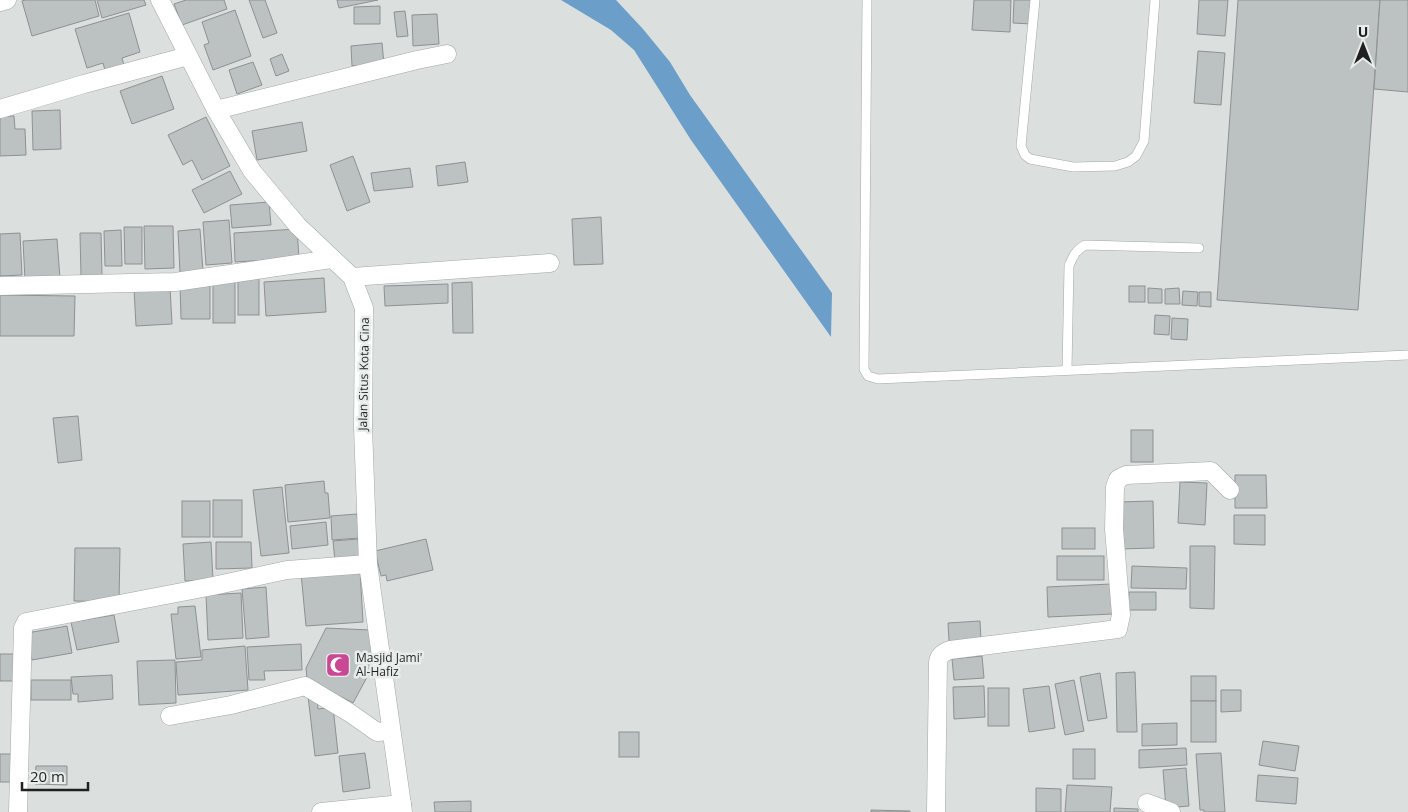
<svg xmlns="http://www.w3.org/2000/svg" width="1408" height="812" font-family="'Open Sans',sans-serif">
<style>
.water{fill:#6b9ec9}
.building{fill:#bcc1c2;stroke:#8d9192}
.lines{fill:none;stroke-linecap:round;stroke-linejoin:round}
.lane-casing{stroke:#a2a6a5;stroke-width:10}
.street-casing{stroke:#a2a6a5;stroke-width:19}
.lane{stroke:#fff;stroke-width:9}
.street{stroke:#fff;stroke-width:18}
.labels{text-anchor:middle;stroke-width:5;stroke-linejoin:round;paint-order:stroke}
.street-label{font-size:12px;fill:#1f2120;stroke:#e8edeb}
.poi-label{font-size:12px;fill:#1f2120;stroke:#e8edeb;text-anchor:start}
</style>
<rect width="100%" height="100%" fill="#dbe0de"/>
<path class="water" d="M561,0H616L643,29L670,62L690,95L832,293L831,337L691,140L634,50L611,30Z"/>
<g class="building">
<path d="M25,0H95L99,16L32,36L22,1Z"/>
<path d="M97,0H144L146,5L102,18Z"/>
<path d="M186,0H224L227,9L182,25L174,4Z"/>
<path d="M249,0H265L277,33L263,38Z"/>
<path d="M337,0H378L339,8Z"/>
<path d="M974,0H1011L1010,32L972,30Z"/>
<path d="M1014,0H1032L1031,24L1013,23Z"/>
<path d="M1199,0H1228L1225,36L1197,34Z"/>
<path d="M1238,0H1380L1358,310L1217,300Z"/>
<path d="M1380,0H1408V92L1374,89Z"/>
<path d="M380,6V24H354V7Z"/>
<path d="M235,10L251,56L213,70L204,45L209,43L202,22Z"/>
<path d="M405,11L408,36L397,37L394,12Z"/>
<path d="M129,13L140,52L122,58L125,69L106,74L103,63L87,68L75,29Z"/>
<path d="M437,14L439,44L413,46L412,15Z"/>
<path d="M382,43L384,64L352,66L351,46Z"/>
<path d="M1198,51L1225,53L1221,105L1194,103Z"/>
<path d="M282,54L289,71L276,76L270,59Z"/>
<path d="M253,62L262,85L237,94L229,70Z"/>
<path d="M162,76L174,109L132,124L120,91Z"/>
<path d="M60,110L61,149L33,150L32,111Z"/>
<path d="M0,116H14L15,129H25L26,155L0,156Z"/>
<path d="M206,117L230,166L202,180L192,160L183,165L168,135Z"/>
<path d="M302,122L307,151L257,160L252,131Z"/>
<path d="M353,156L370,202L347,211L330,165Z"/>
<path d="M465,162L468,182L438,186L436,166Z"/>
<path d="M410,168L413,187L374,191L371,173Z"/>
<path d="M230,171L242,194L204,213L192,190Z"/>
<path d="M269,202L271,225L232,228L230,205Z"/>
<path d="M601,217L603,264L574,265L572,219Z"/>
<path d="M229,220L232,263L206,265L203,222Z"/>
<path d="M144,226H173L174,268L145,269Z"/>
<path d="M124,227H142V264H125Z"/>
<path d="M200,229L203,271L180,273L178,231Z"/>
<path d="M297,229L299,258L235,262L234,233Z"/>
<path d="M121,230L122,266H105L104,231Z"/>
<path d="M20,233L22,275L0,276V234Z"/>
<path d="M80,233H101L102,275L81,276Z"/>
<path d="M57,239L60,278L25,280L23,241Z"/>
<rect x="238" y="277" width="21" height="38"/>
<path d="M324,278L326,312L266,316L264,282Z"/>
<rect x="213" y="282" width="22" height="41"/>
<path d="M472,282L473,333H453L452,283Z"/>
<path d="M180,283H210V319H181Z"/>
<path d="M448,284V303L385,306L384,286Z"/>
<rect x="1129" y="286" width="16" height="16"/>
<path d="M170,287L172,324L136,326L134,289Z"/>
<path d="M1148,288L1162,289V303H1148Z"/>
<path d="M1179,288L1180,304H1165V289Z"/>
<path d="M1183,291L1198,292L1197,306L1182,305Z"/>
<path d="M1199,292H1211V307L1199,306Z"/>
<path d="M0,295L75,296L74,336H0Z"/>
<path d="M1155,315L1170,316L1169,335L1154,334Z"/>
<path d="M1172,318L1188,319L1187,340L1171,339Z"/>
<path d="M78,416L82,460L58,463L53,418Z"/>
<rect x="1131" y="430" width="22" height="32"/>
<path d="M1235,475H1266L1267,508H1235Z"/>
<path d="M324,481L325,493H328L330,518L288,522L285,485Z"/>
<path d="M1180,482L1207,483L1205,525L1178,523Z"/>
<path d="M282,487L289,553L261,556L253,490Z"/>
<rect x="213" y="500" width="29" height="37"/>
<rect x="182" y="501" width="28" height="36"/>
<path d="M1153,501L1154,548L1120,549L1119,502Z"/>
<path d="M357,514L359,538L332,540L331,516Z"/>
<path d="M1234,515H1265V545L1234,544Z"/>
<path d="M326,522L328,545L292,549L290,526Z"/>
<rect x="1062" y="528" width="33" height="21"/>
<path d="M358,539L360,559L335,561L333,541Z"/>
<path d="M426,539L433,570L387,581L386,575L381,576L375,551Z"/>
<path d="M211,542L213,580L185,581L183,544Z"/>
<path d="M216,542H251L252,568L216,569Z"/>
<path d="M1190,546H1215L1214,609L1190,608Z"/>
<path d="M75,548H120L119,602L74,601Z"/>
<rect x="1057" y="556" width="47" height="24"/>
<path d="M1132,566L1187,568L1186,589L1131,588Z"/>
<path d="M360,570L363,622L306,626L301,573Z"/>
<path d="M1111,584L1112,614L1048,617L1047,587Z"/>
<path d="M266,587L269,637L246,639L242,589Z"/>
<path d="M1129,592H1156V610H1128Z"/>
<path d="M241,593L243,638L208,640L206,595Z"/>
<path d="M195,606L201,657L176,659L171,614H178V607Z"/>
<path d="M114,615L119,642L77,650L71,622Z"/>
<path d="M980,621L981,640L949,641L948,623Z"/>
<path d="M67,626L72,653L32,660L27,633Z"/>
<path d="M326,628L370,630L372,650L367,662L372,668L353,703L307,679L306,668Z"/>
<path d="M301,644L302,670L264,671L265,680H249L247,647Z"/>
<path d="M245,646L248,690L178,695L176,662L202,660V650Z"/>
<rect x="0" y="654" width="17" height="27"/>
<path d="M982,656L984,678L954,680L952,659Z"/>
<path d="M175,660L176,703L139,705L137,661Z"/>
<path d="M1135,672L1137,732H1117L1116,673Z"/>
<path d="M1100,673L1107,718L1088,721L1080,677Z"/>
<path d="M112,675L113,699L78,702V694H73L71,677Z"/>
<rect x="1191" y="676" width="25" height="25"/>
<rect x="31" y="680" width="40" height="20"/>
<path d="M1074,680L1084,731L1065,735L1055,684Z"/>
<path d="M984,686L985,717L954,719L953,687Z"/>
<path d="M1049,686L1055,728L1029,732L1023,689Z"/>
<rect x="988" y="688" width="21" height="38"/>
<path d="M1221,690H1241V711L1221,712Z"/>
<path d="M317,695L318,709L333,707L338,753L315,756L308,696Z"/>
<rect x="1191" y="701" width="25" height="41"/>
<path d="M1177,723V745L1142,746V724Z"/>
<rect x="619" y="732" width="20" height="25"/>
<path d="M1263,741L1299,746L1295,771L1259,765Z"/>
<path d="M1186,748L1187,765L1139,768V750Z"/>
<rect x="1073" y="749" width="22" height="30"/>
<path d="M365,753L370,788L343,792L339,756Z"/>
<path d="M1221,753L1225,812H1204V810H1200L1196,754Z"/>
<rect x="0" y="754" width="11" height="28"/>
<path d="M36,766H67V785L35,784Z"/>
<path d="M1186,768L1189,806L1166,808L1163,770Z"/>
<path d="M1258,775L1298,778L1296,804L1256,801Z"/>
<path d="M1067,785L1112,787L1110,812H1065Z"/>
<path d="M1036,788L1061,789V812H1036Z"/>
<path d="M471,801V812H435L434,802Z"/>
<path d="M1114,808L1138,809V812H1114Z"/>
<path d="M871,810L910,811V812H871Z"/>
</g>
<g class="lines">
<defs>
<g id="lane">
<path d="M867,0L864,369L868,376L878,379L1408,355"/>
<path d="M1035,0L1021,146L1025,155L1030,159L1073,167L1115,166L1128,162L1136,156L1144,141L1155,0"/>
<path d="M1067,370L1069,266C1073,256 1076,250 1085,245L1199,248"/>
</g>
<g id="street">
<path d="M160,0L216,110L252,171L298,226L352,277L364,308L363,427L368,564L403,812"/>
<path d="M0,2L7,0"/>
<path d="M0,109L84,84L188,56"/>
<path d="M216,110L417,60L447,54"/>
<path d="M352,277L550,263"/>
<path d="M0,286L175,282L331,259"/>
<path d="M170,716L231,705L305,686L350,713L377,732L391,731"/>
<path d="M1147,803L1171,812"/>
<path d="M18,812L23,628L26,622L213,586L287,570L368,564"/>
<path d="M321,812L402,804"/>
<path d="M936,812L938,662C939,655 944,652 950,650L1118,629L1121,615L1114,529L1115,487L1118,479L1126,475L1211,471L1230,490"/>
</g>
</defs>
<use href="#lane" class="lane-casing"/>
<use href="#street" class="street-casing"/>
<use href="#lane" class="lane"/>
<use href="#street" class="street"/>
</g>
<defs>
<symbol id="mosque-square" viewBox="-11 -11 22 22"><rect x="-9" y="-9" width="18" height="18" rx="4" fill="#c94893" stroke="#e8edeb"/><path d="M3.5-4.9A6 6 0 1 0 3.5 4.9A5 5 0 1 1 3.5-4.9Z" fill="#fff"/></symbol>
</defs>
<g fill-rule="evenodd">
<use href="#mosque-square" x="324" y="651" width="28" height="28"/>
</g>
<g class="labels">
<g class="street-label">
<text transform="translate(364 374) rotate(-89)" y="4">Jalan Situs Kota Cina</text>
</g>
<g class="poi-label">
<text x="356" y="662">Masjid Jami'<tspan x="356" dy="14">Al-Hafiz</tspan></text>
</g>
</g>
<g transform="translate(1363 45)" stroke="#e8edeb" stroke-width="4" paint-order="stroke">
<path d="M0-4L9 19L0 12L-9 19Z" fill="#1f2120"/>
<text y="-8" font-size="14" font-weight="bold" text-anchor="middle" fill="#1f2120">U</text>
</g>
<path d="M22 782v8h66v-8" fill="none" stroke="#1f2120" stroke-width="2.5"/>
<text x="30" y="782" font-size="15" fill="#1f2120" stroke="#e8edeb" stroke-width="4" paint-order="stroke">20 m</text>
</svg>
